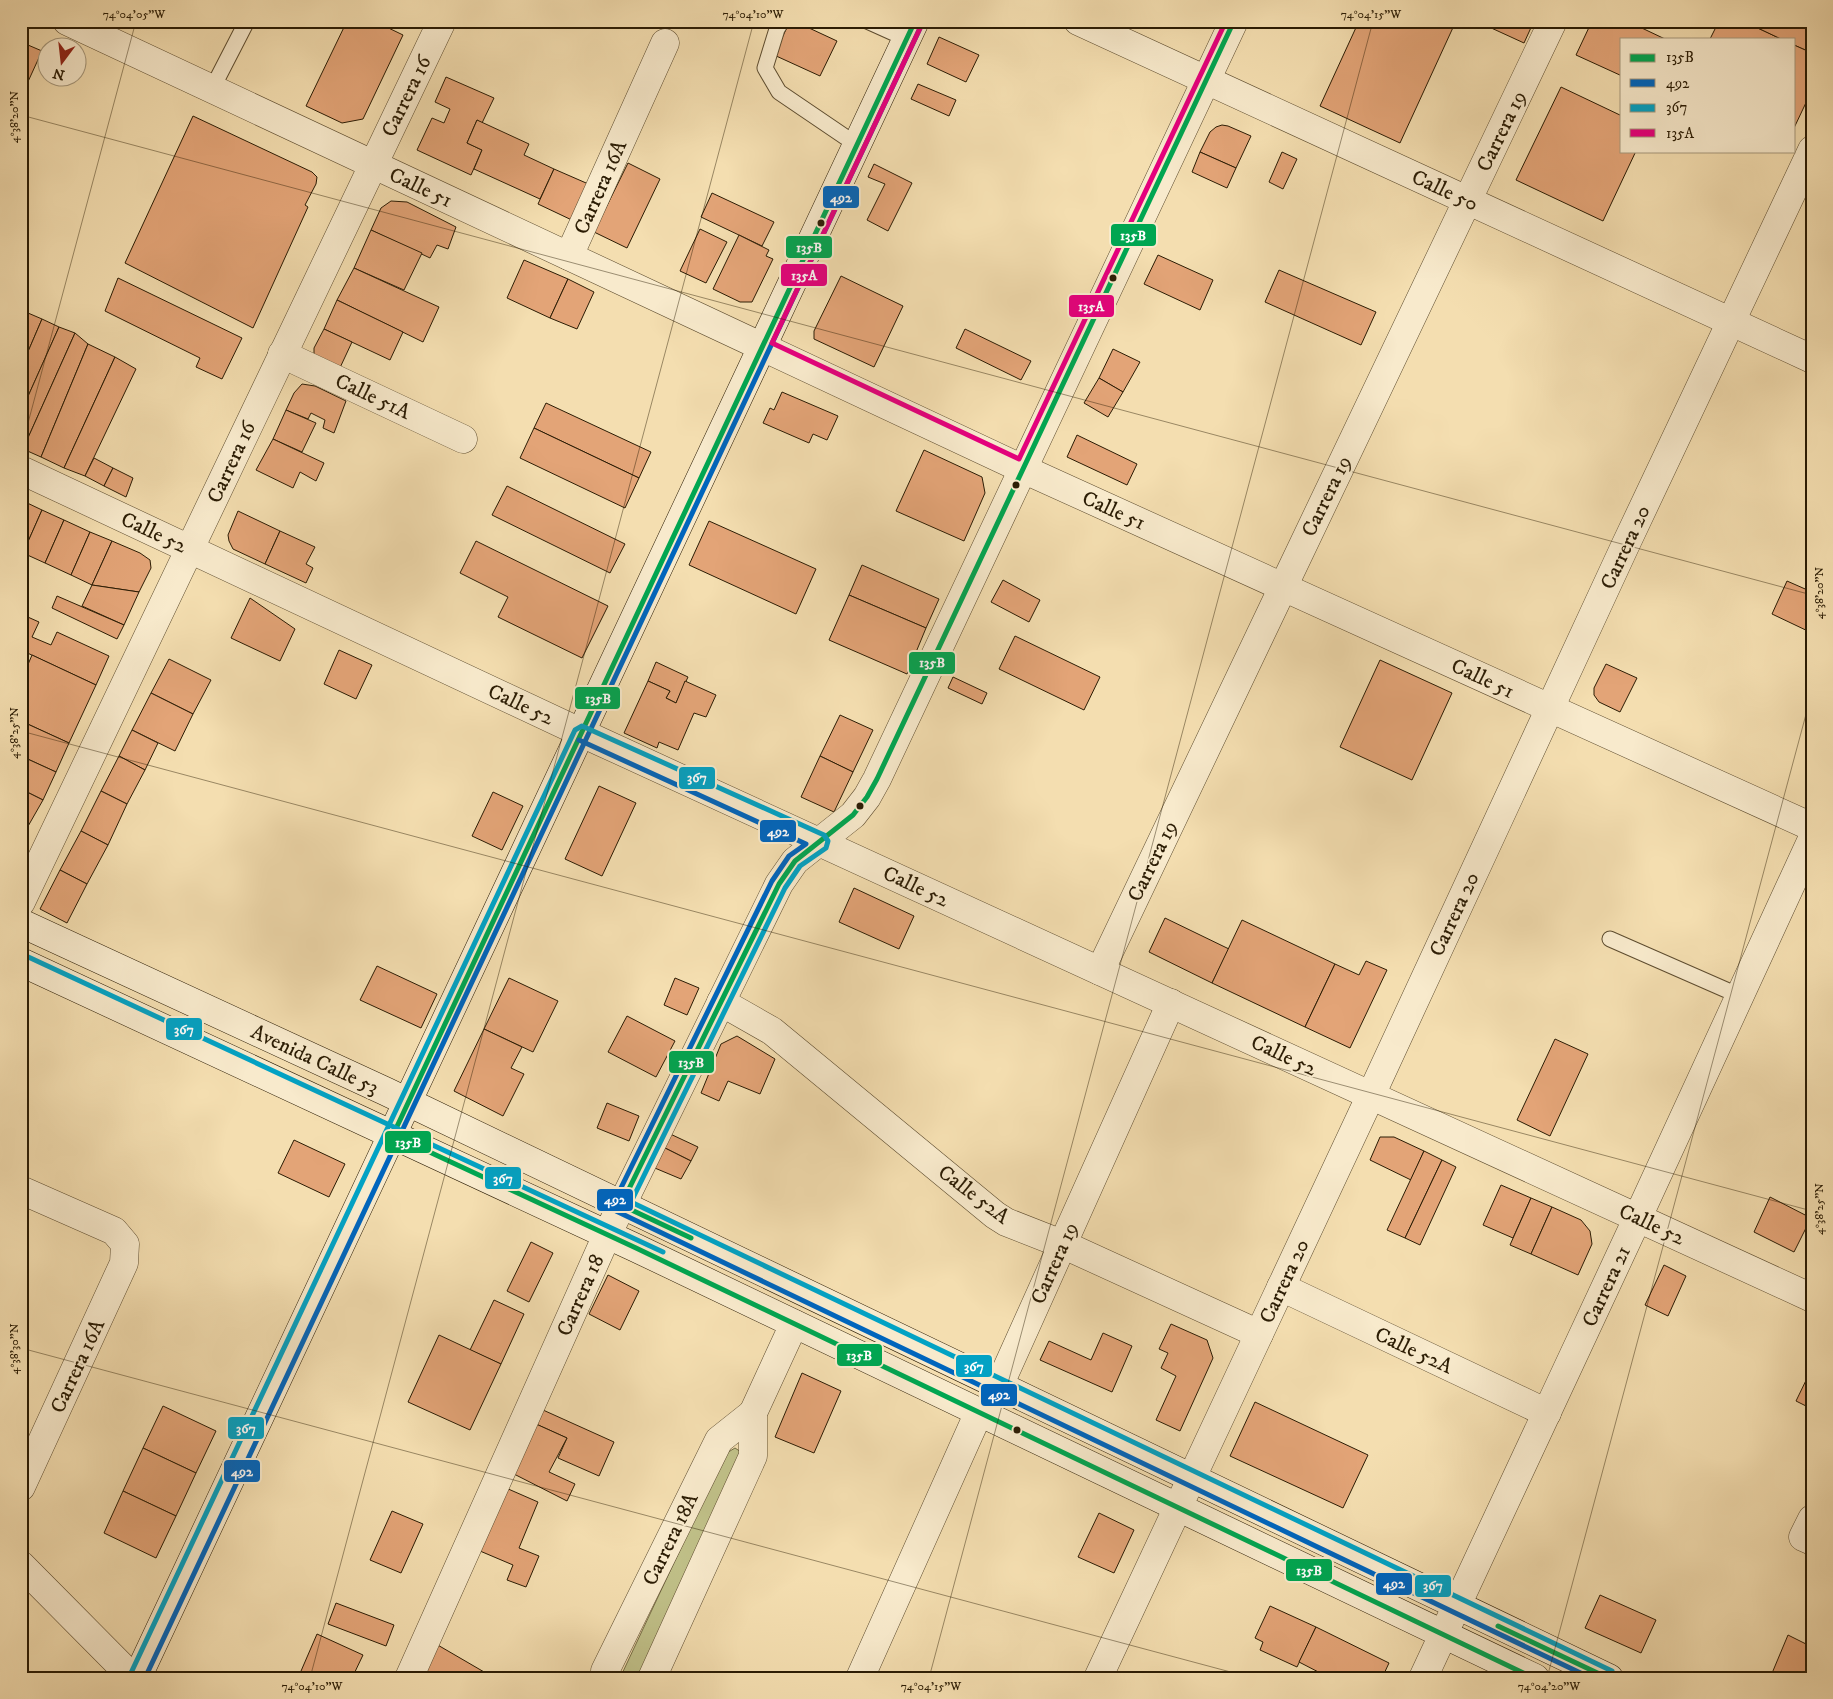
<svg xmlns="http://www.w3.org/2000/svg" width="1833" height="1699" font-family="'IM FELL DW Pica',serif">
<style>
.green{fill:#c0c088;stroke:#766e46}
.building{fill:#e3a477;stroke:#2b1c04}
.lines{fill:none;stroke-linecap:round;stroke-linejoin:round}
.service-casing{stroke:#5d4c2f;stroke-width:17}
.minor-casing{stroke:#5d4c2f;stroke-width:29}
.tertiary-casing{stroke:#5d4c2f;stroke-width:29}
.secondary-casing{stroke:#2b1c04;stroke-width:29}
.service{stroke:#f8eacc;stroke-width:15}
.minor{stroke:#f8eacc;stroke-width:28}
.tertiary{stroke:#f8eacc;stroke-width:28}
.secondary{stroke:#f8eacc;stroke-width:28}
.bus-1-casing{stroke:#f8eacc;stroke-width:9}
.bus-2-casing{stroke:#f8eacc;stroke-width:9}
.bus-3-casing{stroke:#f8eacc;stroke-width:9}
.bus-4-casing{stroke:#f8eacc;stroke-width:9}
.bus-1{stroke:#00a651;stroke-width:5}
.bus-2{stroke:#0065bd;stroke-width:5}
.bus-3{stroke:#02a2c4;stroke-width:5}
.bus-4{stroke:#e5007d;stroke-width:5}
.ticks{fill:none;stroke:#2b1c04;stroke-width:1;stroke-opacity:0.45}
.bus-dot{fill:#2b1c04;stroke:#f8eacc;stroke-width:2}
.labels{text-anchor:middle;stroke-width:4;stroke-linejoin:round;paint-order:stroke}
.street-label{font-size:21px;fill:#2b1c04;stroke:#f8eacc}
.line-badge{stroke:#f8eacc;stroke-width:2}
.badge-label{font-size:14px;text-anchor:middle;font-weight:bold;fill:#fff}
.neatline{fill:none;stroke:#2b1c04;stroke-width:2}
.ticks-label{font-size:12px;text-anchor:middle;fill:#2b1c04}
</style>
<rect width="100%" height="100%" fill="#f4deb0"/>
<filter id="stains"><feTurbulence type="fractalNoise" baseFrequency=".004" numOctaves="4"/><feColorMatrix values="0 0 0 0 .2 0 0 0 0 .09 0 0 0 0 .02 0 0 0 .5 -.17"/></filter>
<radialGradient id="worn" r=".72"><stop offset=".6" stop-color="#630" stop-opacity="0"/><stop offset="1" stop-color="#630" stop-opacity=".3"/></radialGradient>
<path class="green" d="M735,1448L741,1452L642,1678H620L725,1454Z"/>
<g class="building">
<path d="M347,21H374L403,35L363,119L342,123L306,106Z"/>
<path d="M790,21H794L837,41L820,76L774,55Z"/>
<path d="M1359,21H1456L1400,143L1320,106Z"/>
<path d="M1476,21H1534L1524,43Z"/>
<path d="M1592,21H1627L1665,39H1622V76L1576,55Z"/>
<path d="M1719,21H1743L1781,39H1710Z"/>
<path d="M1743,21H1812V53L1794,45V39H1781Z"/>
<path d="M939,37L979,55L966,82L927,64Z"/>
<path d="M21,42L42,51L21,97Z"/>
<path d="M1794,45L1812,53V90L1794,128Z"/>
<path d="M446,77L494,98L482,123L477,120L467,143L482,150L471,175L417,150L432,118L444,123L450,109L435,102Z"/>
<path d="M918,84L956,100L949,116L911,99Z"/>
<path d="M1561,87L1622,116V151H1636L1603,221L1516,180Z"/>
<path d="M193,116L312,172L317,177L316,184L305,205L308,207L253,328L125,263Z"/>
<path d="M477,120L529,144L524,155L554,169L540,199L474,169L482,150L467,143Z"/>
<path d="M1222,125L1228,126L1251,136L1236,168L1200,152L1210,132L1216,127Z"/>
<path d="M1200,152L1236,168L1227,188L1192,172Z"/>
<path d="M1282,152L1297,159L1283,189L1269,182Z"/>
<path d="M628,163L660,179L627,248L594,232Z"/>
<path d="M874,164L912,183L888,231L867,220L885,184L868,177Z"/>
<path d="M554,169L593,186L576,222L538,204Z"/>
<path d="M712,193L774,222L762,246L701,217Z"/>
<path d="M391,201L407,202L456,227L448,249L437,245L430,258L371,230L381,208Z"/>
<path d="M700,229L727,242L706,283L680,271Z"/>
<path d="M371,230L422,253L404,290L354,268Z"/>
<path d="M739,235L769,250L766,256L773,259L752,302H740L713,289Z"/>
<path d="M1158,255L1213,280L1200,310L1144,284Z"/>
<path d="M524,260L568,279L550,318L507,298Z"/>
<path d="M354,268L439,307L423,342L337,300Z"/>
<path d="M1279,270L1376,312L1361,345L1265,302Z"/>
<path d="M841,276L903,306L874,367L814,339V331Z"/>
<path d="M118,278L242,338L222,379L196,367L200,358L105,311Z"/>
<path d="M568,279L594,292L577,329L550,318Z"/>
<path d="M337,300L403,332L390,360L324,329Z"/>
<path d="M21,310L42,319L21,368Z"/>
<path d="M42,319L59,327L21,412V368Z"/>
<path d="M59,327L75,333L23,449L21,448V412Z"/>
<path d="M324,329L352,342L338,372L314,358V348Z"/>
<path d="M965,329L1031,361L1021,380L956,348Z"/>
<path d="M75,333L88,344L41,457L23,449Z"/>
<path d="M88,344L115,357L64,468L41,457Z"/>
<path d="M1113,349L1140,362L1123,392L1099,378Z"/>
<path d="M115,357L136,369L85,476L64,468Z"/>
<path d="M1099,378L1123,392L1108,417L1084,403Z"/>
<path d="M302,384L315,386L346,401L334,433L323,428L325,420L311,413L308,419L286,410L294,393Z"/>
<path d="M782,392L838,416L827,440L813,434L809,443L763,423L770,408L774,410Z"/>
<path d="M546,403L651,452L639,478L534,428Z"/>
<path d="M286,410L316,423L302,452L273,439Z"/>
<path d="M534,428L639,478L625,508L520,458Z"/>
<path d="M1077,435L1137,464L1127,485L1067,457Z"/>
<path d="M273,439L324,463L316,481L300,472L293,488L256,470Z"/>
<path d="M924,450L982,477L985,493L964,541L896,511Z"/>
<path d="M94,458L113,468L104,486L85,476Z"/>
<path d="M113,468L133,478L126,497L104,486Z"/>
<path d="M507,486L625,544L610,573L492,515Z"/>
<path d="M21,500L42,510L23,553L21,552Z"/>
<path d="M42,510L64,520L45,563L23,553Z"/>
<path d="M238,511L280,531L265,564L233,549L229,541L228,535Z"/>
<path d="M64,520L90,532L71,575L45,563Z"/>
<path d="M709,521L816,569L796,614L689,565Z"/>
<path d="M280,531L315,547L306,564L313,568L306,583L265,564Z"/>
<path d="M90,532L112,541L92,585L71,575Z"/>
<path d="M112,541L140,553L150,560L151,568L139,592L92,585Z"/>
<path d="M476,541L608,606L582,658L498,617L508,597L460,573Z"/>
<path d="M862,565L939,599L926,628L849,595Z"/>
<path d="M1003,580L1040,600L1029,622L991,602Z"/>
<path d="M1787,581L1812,592V633L1772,614Z"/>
<path d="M92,585L139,592L124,625L82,606Z"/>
<path d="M849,595L926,628L907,674L829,640Z"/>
<path d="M57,596L124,625L117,639L52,608Z"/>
<path d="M250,598L295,629L280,661L231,638Z"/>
<path d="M21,614L39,622L32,637L51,645L57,632L109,656L96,685L21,650Z"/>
<path d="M1015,636L1100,677L1084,710L999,669Z"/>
<path d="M339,650L372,665L356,699L324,684Z"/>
<path d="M32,655L96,685L69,743L21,721V681Z"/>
<path d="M169,659L211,680L193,714L151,693Z"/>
<path d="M1380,660L1452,693L1412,780L1340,747Z"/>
<path d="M656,662L688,677L676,703L666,698L670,691L648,681Z"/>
<path d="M1606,664L1637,678L1620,712L1599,702L1594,695V688Z"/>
<path d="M953,677L987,693L982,704L948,688Z"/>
<path d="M648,681L670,691L666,698L676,703L685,681L716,695L706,717L694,713L678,750L659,742L657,748L624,733Z"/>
<path d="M151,693L193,714L175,751L132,730Z"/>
<path d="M840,715L873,730L853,772L820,756Z"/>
<path d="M21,721L69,743L56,772L21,756Z"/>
<path d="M132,730L158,743L145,770L119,756Z"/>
<path d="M21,756L56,772L43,800L21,789Z"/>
<path d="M119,756L145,770L127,804L101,791Z"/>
<path d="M820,756L853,772L834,812L801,797Z"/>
<path d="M599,786L636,803L602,876L565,859Z"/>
<path d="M21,789L43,800L27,828L21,826Z"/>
<path d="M101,791L127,804L108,845L81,831Z"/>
<path d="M493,792L523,806L502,850L472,836Z"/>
<path d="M81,831L108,845L87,884L60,870Z"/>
<path d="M60,870L87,884L67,923L40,909Z"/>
<path d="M854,888L914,916L899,949L839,922Z"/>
<path d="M1165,918L1229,949L1212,983L1149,952Z"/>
<path d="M1242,920L1335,964L1305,1027L1212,983Z"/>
<path d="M1366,961L1387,970L1350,1048L1305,1027L1335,964L1359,975Z"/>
<path d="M377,966L437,994L421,1028L360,1000Z"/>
<path d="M509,978L558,1001L533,1052L484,1029Z"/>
<path d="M675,978L699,988L687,1015L664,1005Z"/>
<path d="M627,1016L675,1041L656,1077L608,1052Z"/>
<path d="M484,1029L522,1047L511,1068L524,1074L503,1116L454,1091Z"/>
<path d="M737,1036L775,1059L760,1094L728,1081L719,1101L701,1093L721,1044Z"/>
<path d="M1555,1039L1588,1054L1550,1136L1517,1120Z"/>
<path d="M607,1103L639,1116L629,1141L597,1128Z"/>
<path d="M666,1132L698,1147L691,1161L659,1145Z"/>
<path d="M1380,1137H1394L1424,1151L1411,1180L1370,1160Z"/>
<path d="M294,1140L345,1164L329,1197L278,1173Z"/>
<path d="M659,1145L691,1161L681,1179L650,1166Z"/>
<path d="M1424,1151L1442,1160L1405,1238L1387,1230Z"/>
<path d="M1442,1160L1456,1167L1420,1245L1405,1238Z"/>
<path d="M1501,1185L1531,1198L1513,1238L1483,1225Z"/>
<path d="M1770,1197L1811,1218L1794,1252L1754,1232Z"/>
<path d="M1531,1198L1552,1207L1531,1254L1510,1245Z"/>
<path d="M1552,1207L1581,1220L1590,1231L1592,1244L1578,1275L1531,1254Z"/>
<path d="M531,1242L553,1253L529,1302L507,1291Z"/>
<path d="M1664,1265L1686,1276L1668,1316L1645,1305Z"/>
<path d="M608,1275L639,1291L620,1330L589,1314Z"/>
<path d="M494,1300L524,1314L501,1364L470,1350Z"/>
<path d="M1171,1324L1207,1340L1213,1358L1180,1431L1156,1420L1176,1376L1161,1368L1168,1353L1159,1349Z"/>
<path d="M1103,1333L1132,1346L1112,1392L1040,1360L1049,1341L1091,1360Z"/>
<path d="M439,1335L501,1364L470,1430L408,1402Z"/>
<path d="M1812,1368V1409L1796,1401Z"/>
<path d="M802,1373L841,1391L814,1453L775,1437Z"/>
<path d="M1255,1402L1368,1455L1343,1508L1230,1456Z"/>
<path d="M163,1406L216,1431L196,1473L143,1448Z"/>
<path d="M543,1410L614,1442L599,1476L558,1458L567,1438L536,1424Z"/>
<path d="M536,1424L567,1438L549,1472L575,1484L567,1501L512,1473Z"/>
<path d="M143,1448L196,1473L176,1516L123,1491Z"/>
<path d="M506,1488L538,1502L519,1548L539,1556L526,1587L507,1580L513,1565L480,1551Z"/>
<path d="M123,1491L176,1516L156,1558L104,1533Z"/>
<path d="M392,1511L423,1524L401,1573L370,1560Z"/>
<path d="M1099,1513L1134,1530L1114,1573L1078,1557Z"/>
<path d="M1600,1595L1656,1620L1641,1653L1585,1628Z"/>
<path d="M336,1603L394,1625L386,1646L328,1624Z"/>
<path d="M1270,1606L1316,1627L1297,1667L1260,1650L1263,1642L1255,1638Z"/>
<path d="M1316,1627L1389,1663L1382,1678H1330L1299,1662Z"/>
<path d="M317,1634L363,1655L352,1678H298Z"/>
<path d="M1788,1635L1812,1647V1678H1770Z"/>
<path d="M436,1644L491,1676L489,1678H421Z"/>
</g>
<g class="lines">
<defs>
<g id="service">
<path d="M782,21L777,29L765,68L779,92L857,145"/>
<path d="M867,21L907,39"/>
<path d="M212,89L247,21"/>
<path d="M1610,939L1740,996"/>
</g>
<g id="minor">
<path d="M1078,21L1812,359"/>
<path d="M569,256L665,43"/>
<path d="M282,354L463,439"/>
<path d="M21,902L442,21"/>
<path d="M1100,971L1553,21"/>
<path d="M721,1002L772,1031L995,1215L1006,1222L1062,1244L1259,1334"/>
<path d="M21,1190L114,1231L125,1244L124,1263L21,1487"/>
<path d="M1281,1287L1547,1413"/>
<path d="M999,1386L1171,1003"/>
<path d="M1812,1519L1803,1537L1812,1541"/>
<path d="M21,1565L133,1678"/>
<path d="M606,1678L605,1671L719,1440L753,1413"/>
<path d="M652,1678L753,1456V1413L794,1324"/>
<path d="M860,1678L979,1412"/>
<path d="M1098,1678L1378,1080L1625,546L1812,150"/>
</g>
<g id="tertiary">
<path d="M67,21L1023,469L1812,827"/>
<path d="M21,470L599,741L1812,1298"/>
<path d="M409,1678L607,1235L779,884L795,861L853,815L867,797L877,779L1234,21"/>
<path d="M1423,1678L1638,1217L1812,839"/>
</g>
<g id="secondary">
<path d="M21,923L387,1092L1609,1678"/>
<path d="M21,962L636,1248L1535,1678"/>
<path d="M137,1678L915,21"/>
</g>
</defs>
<use href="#service" class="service-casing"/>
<use href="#minor" class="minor-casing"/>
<use href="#tertiary" class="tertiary-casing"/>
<use href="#secondary" class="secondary-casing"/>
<use href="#service" class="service"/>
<use href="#minor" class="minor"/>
<use href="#tertiary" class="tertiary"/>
<use href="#secondary" class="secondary"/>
<defs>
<g id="bus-1">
<path d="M915,21L393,1135L636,1248L1534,1678"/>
<path d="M691,1238L621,1205L779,884L795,861L853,815L867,797L877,779L1234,21"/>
<path d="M1498,1626L1608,1678"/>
</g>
<g id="bus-2">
<path d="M579,740L806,844L789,856L772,881L614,1202V1207L616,1211L1591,1678"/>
<path d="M145,1678L922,24"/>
</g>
<g id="bus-3">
<path d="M24,955L663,1252"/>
<path d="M130,1675L575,730L582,726L824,835L828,841L826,848L800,866L785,888L631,1202L1612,1671"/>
</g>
<path id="bus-4" d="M922,24L772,343L1019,459L1226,21"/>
</defs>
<use href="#bus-1" class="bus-1-casing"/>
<use href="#bus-2" class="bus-2-casing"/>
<use href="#bus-3" class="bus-3-casing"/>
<use href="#bus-4" class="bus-4-casing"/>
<use href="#bus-1" class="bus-1"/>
<use href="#bus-2" class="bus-2"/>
<use href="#bus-3" class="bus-3"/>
<use href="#bus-4" class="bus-4"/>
</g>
<path class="ticks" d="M21,115L1812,595M21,449L136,21M21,731L1812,1211M21,1348L1253,1678M310,1678L754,21M929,1678L1373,21M1547,1678L1812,692"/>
<g class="bus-dot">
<circle cx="821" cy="223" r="4.5"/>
<circle cx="1113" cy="278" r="4.5"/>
<circle cx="1016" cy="485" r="4.5"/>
<circle cx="860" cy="806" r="4.5"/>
<circle cx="1017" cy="1430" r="4.5"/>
</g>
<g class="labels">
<g class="street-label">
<text transform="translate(406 96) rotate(-64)" y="7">Carrera 16</text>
<text transform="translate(1501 131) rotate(-64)" y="7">Carrera 19</text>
<text transform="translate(421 187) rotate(25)" y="7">Calle 51</text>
<text transform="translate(600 187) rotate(-66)" y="7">Carrera 16A</text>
<text transform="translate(1445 190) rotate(25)" y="7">Calle 50</text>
<text transform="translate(373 396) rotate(25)" y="7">Calle 51A</text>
<text transform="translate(231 462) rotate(-65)" y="7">Carrera 16</text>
<text transform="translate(1326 496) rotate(-64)" y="7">Carrera 19</text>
<text transform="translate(1114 510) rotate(24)" y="7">Calle 51</text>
<text transform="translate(154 532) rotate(25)" y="7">Calle 52</text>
<text transform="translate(1625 547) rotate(-65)" y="7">Carrera 20</text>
<text transform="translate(1483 678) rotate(25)" y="7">Calle 51</text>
<text transform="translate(521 704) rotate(25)" y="7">Calle 52</text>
<text transform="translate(1152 861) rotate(-64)" y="7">Carrera 19</text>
<text transform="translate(916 886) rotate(25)" y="7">Calle 52</text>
<text transform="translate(1454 914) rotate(-65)" y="7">Carrera 20</text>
<text transform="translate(1284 1055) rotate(25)" y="7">Calle 52</text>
<text transform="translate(315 1059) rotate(25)" y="7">Avenida Calle 53</text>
<text transform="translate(974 1194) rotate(37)" y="7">Calle 52A</text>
<text transform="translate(1652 1224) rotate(25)" y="7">Calle 52</text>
<text transform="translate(1054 1263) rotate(-66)" y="7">Carrera 19</text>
<text transform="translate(1284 1281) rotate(-65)" y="7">Carrera 20</text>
<text transform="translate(1606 1286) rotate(-65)" y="7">Carrera 21</text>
<text transform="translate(580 1295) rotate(-66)" y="7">Carrera 18</text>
<text transform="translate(1414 1350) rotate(25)" y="7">Calle 52A</text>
<text transform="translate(77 1366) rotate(-65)" y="7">Carrera 16A</text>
<text transform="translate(670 1539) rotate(-64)" y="7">Carrera 18A</text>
</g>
</g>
<g class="line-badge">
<rect x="822" y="185" width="38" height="24" rx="5" fill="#0065bd"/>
<rect x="1110" y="223" width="47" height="24" rx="5" fill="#00a651"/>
<rect x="785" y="235" width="48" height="24" rx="5" fill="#00a651"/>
<rect x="780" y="263" width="48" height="24" rx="5" fill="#e5007d"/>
<rect x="1068" y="294" width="47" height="24" rx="5" fill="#e5007d"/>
<rect x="908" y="651" width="48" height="24" rx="5" fill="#00a651"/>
<rect x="574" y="686" width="47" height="24" rx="5" fill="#00a651"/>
<rect x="678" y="766" width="38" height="24" rx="5" fill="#02a2c4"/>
<rect x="759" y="819" width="38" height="24" rx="5" fill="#0065bd"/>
<rect x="165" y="1017" width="38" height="24" rx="5" fill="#02a2c4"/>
<rect x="668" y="1050" width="47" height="24" rx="5" fill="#00a651"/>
<rect x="384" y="1130" width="48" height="24" rx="5" fill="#00a651"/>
<rect x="484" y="1166" width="38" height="24" rx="5" fill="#02a2c4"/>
<rect x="596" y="1188" width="38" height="24" rx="5" fill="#0065bd"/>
<rect x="836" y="1343" width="47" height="24" rx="5" fill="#00a651"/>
<rect x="955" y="1354" width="38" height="24" rx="5" fill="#02a2c4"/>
<rect x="980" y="1383" width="38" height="24" rx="5" fill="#0065bd"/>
<rect x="227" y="1416" width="38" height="24" rx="5" fill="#02a2c4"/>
<rect x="223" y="1459" width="38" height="24" rx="5" fill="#0065bd"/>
<rect x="1285" y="1558" width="48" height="24" rx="5" fill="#00a651"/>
<rect x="1375" y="1572" width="38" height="24" rx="5" fill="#0065bd"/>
<rect x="1414" y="1574" width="38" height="24" rx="5" fill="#02a2c4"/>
</g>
<g class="badge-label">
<text x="841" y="202">492</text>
<text x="1133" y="240">135B</text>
<text x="809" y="252">135B</text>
<text x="804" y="280">135A</text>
<text x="1091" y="311">135A</text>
<text x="932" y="667">135B</text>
<text x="598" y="703">135B</text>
<text x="697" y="782">367</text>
<text x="778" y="836">492</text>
<text x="184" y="1034">367</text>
<text x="691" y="1067">135B</text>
<text x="408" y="1147">135B</text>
<text x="503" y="1183">367</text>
<text x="615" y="1204">492</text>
<text x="859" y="1360">135B</text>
<text x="974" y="1371">367</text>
<text x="999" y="1399">492</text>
<text x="246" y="1433">367</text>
<text x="242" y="1476">492</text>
<text x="1309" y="1575">135B</text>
<text x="1394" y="1588">492</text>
<text x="1433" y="1590">367</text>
</g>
<rect width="1833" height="1699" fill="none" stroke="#f4deb0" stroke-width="55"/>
<rect x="1620" y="38" width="175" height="115" fill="#f8eacc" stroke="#a6987c"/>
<rect x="1630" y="54" width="25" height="8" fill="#00a651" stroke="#a6987c"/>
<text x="1666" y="62" font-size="15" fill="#2b1c04">135B</text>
<rect x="1630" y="79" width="25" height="8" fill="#0065bd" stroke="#a6987c"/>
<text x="1666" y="88" font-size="15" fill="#2b1c04">492</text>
<rect x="1630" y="104" width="25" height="8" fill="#02a2c4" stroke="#a6987c"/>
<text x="1666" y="112" font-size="15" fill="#2b1c04">367</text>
<rect x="1630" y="129" width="25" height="8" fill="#e5007d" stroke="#a6987c"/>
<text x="1666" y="138" font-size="15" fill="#2b1c04">135A</text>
<g transform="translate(62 62) rotate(195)"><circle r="24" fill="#f8eacc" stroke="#a6987c"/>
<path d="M0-4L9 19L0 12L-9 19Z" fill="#8f2418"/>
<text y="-8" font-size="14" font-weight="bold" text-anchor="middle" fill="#2b1c04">N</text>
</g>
<rect x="28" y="28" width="1778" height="1644" class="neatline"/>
<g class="ticks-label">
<text x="134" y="18">74°04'05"W</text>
<text x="753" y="18">74°04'10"W</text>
<text x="1371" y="18">74°04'15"W</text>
<text transform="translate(14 117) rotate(-90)" y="4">4°38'20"N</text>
<text transform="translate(1819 593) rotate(-90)" y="4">4°38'20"N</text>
<text transform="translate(14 733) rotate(-90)" y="4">4°38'25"N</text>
<text transform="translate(1819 1209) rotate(-90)" y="4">4°38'25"N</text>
<text transform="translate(14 1349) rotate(-90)" y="4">4°38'30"N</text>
<text x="312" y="1690">74°04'10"W</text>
<text x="931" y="1690">74°04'15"W</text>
<text x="1549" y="1690">74°04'20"W</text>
</g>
<rect width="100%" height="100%" filter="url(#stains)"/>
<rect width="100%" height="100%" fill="url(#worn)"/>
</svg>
